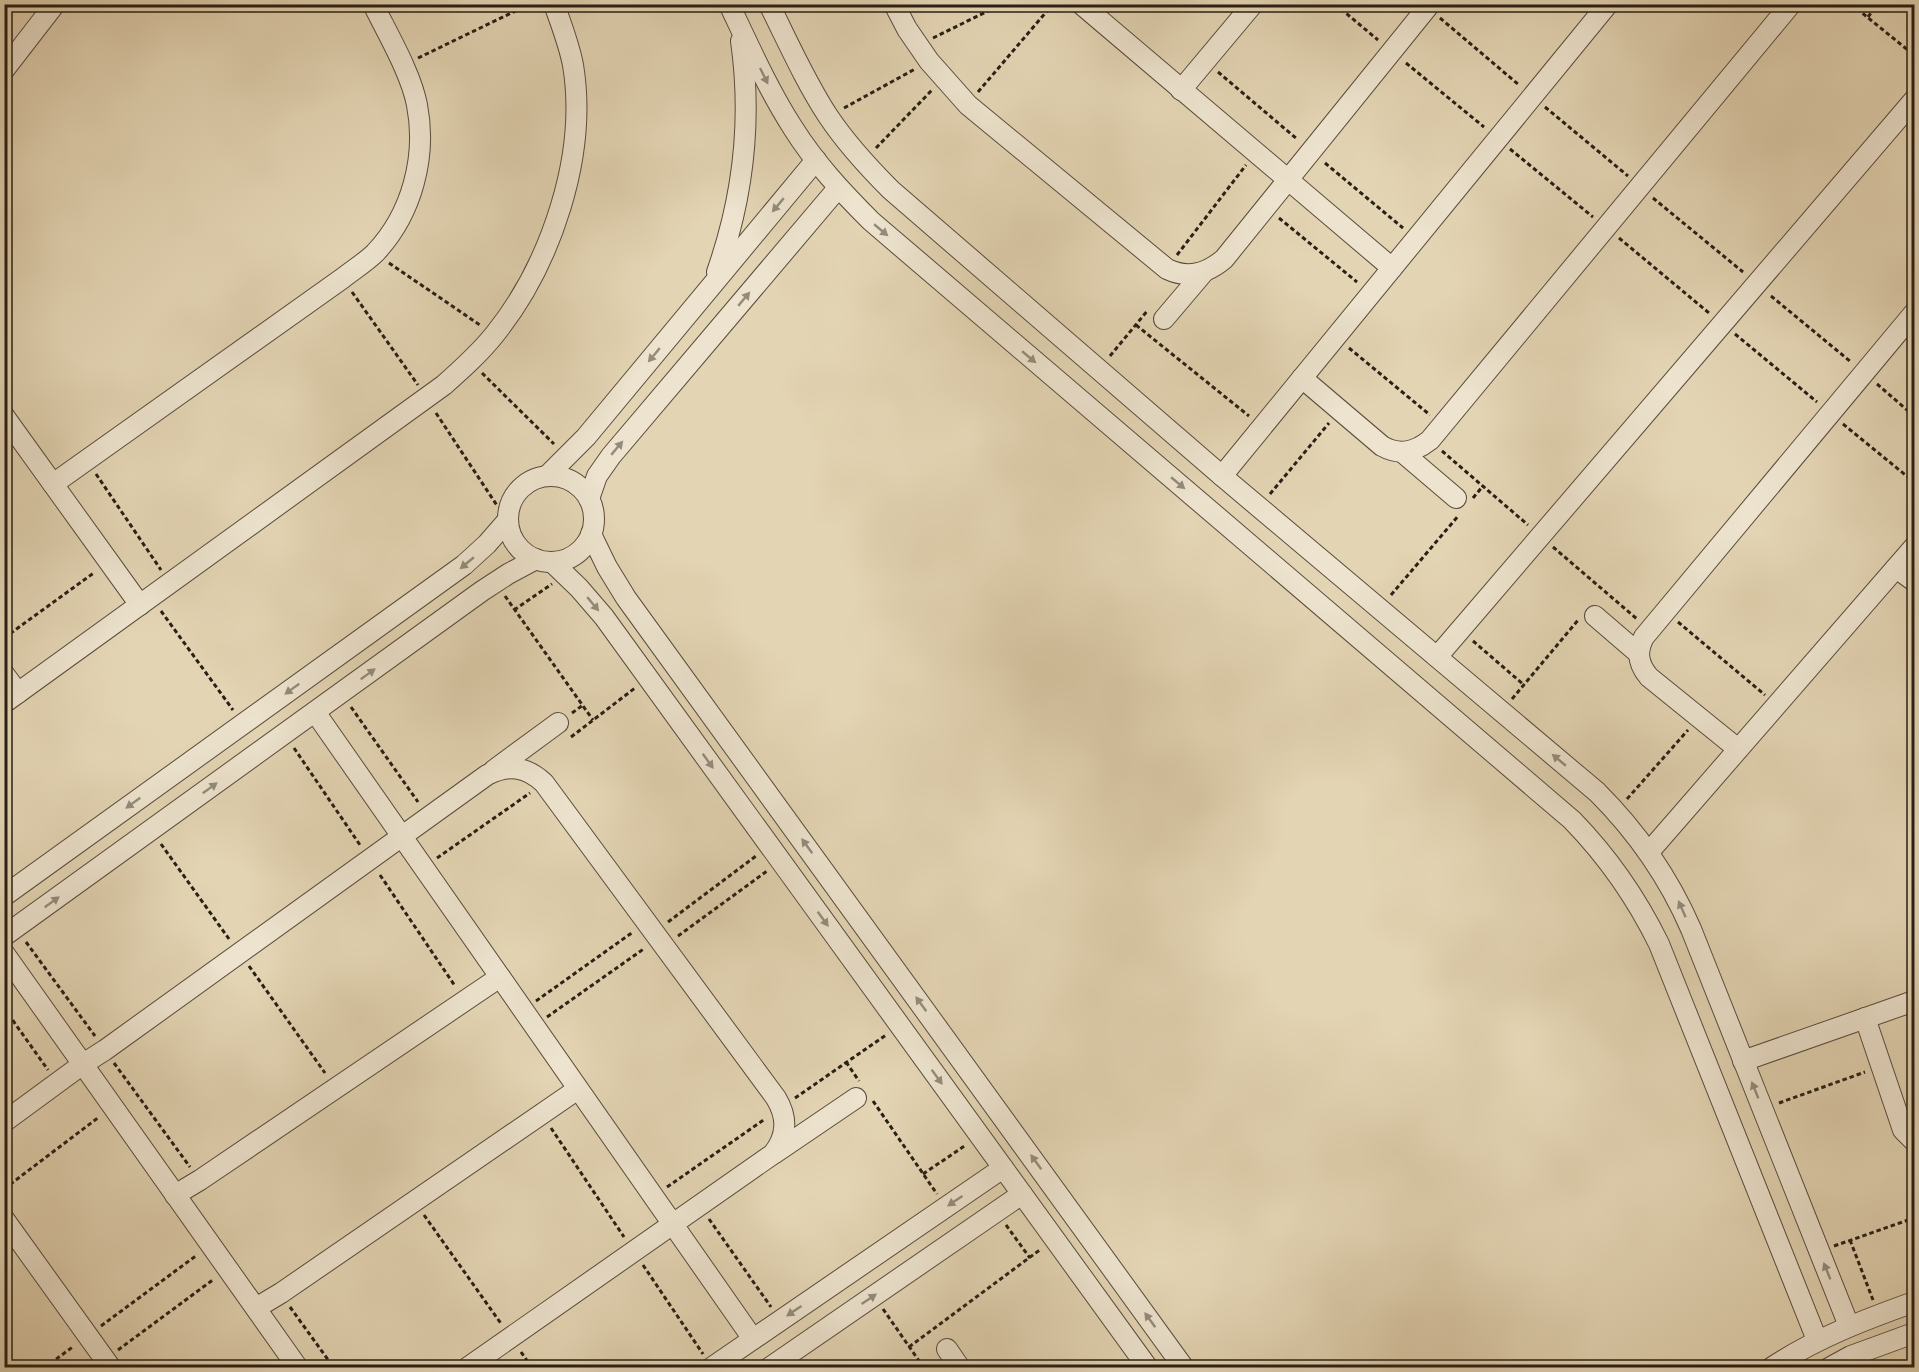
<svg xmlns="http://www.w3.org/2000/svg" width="1919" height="1372" font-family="'Sorts Mill Goudy',serif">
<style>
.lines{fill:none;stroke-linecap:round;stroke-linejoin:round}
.minor-casing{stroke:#574c3c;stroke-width:22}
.path{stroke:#281f15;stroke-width:3;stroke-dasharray:4.5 3;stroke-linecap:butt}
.minor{stroke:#ede3ce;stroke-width:20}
.oneway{fill:#948b7b}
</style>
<rect width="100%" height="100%" fill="#e3d4b3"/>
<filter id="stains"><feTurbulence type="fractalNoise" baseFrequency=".00333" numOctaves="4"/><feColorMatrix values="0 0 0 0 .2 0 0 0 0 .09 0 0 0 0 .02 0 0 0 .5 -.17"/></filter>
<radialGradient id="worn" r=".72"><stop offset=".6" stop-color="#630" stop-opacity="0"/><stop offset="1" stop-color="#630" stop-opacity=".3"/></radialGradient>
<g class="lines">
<defs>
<g id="minor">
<path d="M729,4C749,46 768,89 793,128C815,163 842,192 871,221L1572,820C1608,857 1636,897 1659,944L1817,1340"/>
<path d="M769,4C788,42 805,81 828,116C846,143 868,167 891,190L1222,476L1597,792C1638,833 1668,876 1691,929L1849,1326"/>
<path d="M894,4L907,29L929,61L968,105L1167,269C1188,279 1206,274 1224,259L1430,4"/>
<path d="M1081,4L1392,268"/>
<path d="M4,70L55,4"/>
<path d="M1181,90L1253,4"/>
<path d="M717,272C743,198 752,119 741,41"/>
<path d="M1164,319L1203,273"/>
<path d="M1302,378L1382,446C1400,456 1415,452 1430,440L1791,4"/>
<path d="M4,416L140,605"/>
<path d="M1402,452L1456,498"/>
<circle cx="551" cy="519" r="43"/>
<path d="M547,476L586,437L816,160"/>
<path d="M1222,476L1608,4"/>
<path d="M53,484L343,278C353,270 366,262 375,253C412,214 427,157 417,105C411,73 387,33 373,4"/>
<path d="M589,499L597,476L611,456L838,188"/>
<path d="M591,534L607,567L626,598L1184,1368"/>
<path d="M552,562L579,588L604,617L1148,1368"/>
<path d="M1896,568L1914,581"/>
<path d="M1595,616L1638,653"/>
<path d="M1437,657L1914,100"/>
<path d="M4,674L18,693"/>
<path d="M4,703L444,385C462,369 480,353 495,334C551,264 588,155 573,65C569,44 561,24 554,4"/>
<path d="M315,712L753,1339"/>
<path d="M1738,749L1649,677C1638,664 1636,652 1644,637L1914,313"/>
<path d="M494,770L558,723"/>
<path d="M1649,852L1914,547"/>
<path d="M4,896L464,565L487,544L507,521"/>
<path d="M4,936L482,591L508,574L536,559"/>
<path d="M4,953L298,1368"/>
<path d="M1865,1018L1903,1130L1914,1141"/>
<path d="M1743,1061L1914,1001"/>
<path d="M4,1122L83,1064L105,1050L487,775C508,764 526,766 544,783L776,1098C788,1118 787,1136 773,1154L467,1368"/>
<path d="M775,1153L856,1098"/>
<path d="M175,1195L200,1180L500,977"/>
<path d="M4,1219L111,1368"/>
<path d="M256,1308L281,1293L578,1089"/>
<path d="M947,1349L960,1368"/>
<path d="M711,1368L1003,1168"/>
<path d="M769,1368L1022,1194"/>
<path d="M1771,1368C1816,1338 1864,1320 1914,1302"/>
<path d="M1829,1368L1851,1356L1914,1333"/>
</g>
</defs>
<use href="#minor" class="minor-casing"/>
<g class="path">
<path d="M1335,4L1378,40"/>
<path d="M1851,4L1914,55"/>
<path d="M1868,17L1878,4"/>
<path d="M1440,18L1519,85"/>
<path d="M933,38L1002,4"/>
<path d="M418,58L530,4"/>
<path d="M1406,63L1484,127"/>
<path d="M1218,72L1297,139"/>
<path d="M978,92L1053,4"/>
<path d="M1545,107L1628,176"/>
<path d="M844,108L915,69"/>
<path d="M876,148L932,90"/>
<path d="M1510,149L1593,217"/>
<path d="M1325,163L1403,228"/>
<path d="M1653,198L1743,272"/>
<path d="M1279,218L1357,282"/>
<path d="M1619,238L1709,313"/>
<path d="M1177,255L1246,165"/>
<path d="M389,263L480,325"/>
<path d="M352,292L418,385"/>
<path d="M1771,296L1851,362"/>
<path d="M1136,325L1249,416"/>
<path d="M1735,334L1817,402"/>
<path d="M1349,348L1430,415"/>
<path d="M1110,356L1148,310"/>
<path d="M482,373L554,444"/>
<path d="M1877,384L1914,416"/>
<path d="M436,413L498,507"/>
<path d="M1843,424L1914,482"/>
<path d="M1442,451L1528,525"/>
<path d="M96,474L161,570"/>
<path d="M1270,494L1329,423"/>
<path d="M1473,498L1483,486"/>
<path d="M1553,547L1637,619"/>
<path d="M1391,595L1459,515"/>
<path d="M505,596L593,720"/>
<path d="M514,610L552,584"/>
<path d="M161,611L233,710"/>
<path d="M1678,622L1765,695"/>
<path d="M4,638L95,572"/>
<path d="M1473,641L1524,685"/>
<path d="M1512,699L1579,619"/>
<path d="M351,707L418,802"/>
<path d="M572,713L583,705"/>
<path d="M571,737L635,688"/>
<path d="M294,748L360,845"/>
<path d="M1627,799L1688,730"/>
<path d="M161,844L229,939"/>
<path d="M437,858L530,793"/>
<path d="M380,875L455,986"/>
<path d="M668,922L756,856"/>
<path d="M678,936L767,871"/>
<path d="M26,942L95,1036"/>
<path d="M249,966L325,1073"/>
<path d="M536,1001L633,932"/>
<path d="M4,1008L48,1070"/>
<path d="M547,1017L645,948"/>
<path d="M846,1062L859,1081"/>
<path d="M114,1063L190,1167"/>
<path d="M795,1098L886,1035"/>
<path d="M873,1101L937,1194"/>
<path d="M1779,1103L1865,1072"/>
<path d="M551,1128L624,1237"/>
<path d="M923,1174L966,1145"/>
<path d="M667,1187L765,1119"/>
<path d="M4,1189L99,1117"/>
<path d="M424,1215L502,1325"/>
<path d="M709,1219L771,1307"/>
<path d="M1006,1225L1030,1258"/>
<path d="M1850,1240L1873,1300"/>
<path d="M1834,1246L1914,1218"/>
<path d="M643,1265L703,1354"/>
<path d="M290,1307L334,1368"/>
<path d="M883,1309L924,1368"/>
<path d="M101,1326L197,1255"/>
<path d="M909,1347L1041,1249"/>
<path d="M118,1350L214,1279"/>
<path d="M521,1352L532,1368"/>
<path d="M44,1368L74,1346"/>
</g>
<use href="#minor" class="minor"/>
</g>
<defs><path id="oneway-solid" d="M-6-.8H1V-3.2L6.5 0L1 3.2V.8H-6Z" transform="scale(1.5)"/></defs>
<g class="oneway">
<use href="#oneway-solid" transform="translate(764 76) rotate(64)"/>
<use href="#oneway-solid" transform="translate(778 205) rotate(130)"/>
<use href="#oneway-solid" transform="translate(881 230) rotate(40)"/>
<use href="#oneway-solid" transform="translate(744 299) rotate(-50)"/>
<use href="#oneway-solid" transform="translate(654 355) rotate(130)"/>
<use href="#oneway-solid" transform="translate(1029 357) rotate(40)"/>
<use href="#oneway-solid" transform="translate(617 448) rotate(-50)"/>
<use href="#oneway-solid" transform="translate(1178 483) rotate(40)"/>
<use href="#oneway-solid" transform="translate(467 563) rotate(140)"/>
<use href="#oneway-solid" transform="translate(593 604) rotate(50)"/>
<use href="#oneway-solid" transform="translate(368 674) rotate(-36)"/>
<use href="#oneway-solid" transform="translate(292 689) rotate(144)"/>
<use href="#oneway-solid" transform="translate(1559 760) rotate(-140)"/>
<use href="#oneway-solid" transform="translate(708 761) rotate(54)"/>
<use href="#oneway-solid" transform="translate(210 788) rotate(-36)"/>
<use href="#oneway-solid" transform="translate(133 803) rotate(144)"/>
<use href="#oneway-solid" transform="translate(807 846) rotate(-126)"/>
<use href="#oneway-solid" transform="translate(52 902) rotate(-36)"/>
<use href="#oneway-solid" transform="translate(1682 909) rotate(-114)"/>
<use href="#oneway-solid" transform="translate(823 919) rotate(54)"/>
<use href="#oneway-solid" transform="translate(921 1004) rotate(-126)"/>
<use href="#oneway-solid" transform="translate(937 1077) rotate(54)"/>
<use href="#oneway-solid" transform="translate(1755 1090) rotate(-112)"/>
<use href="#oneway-solid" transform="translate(1036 1162) rotate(-126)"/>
<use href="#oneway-solid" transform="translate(955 1201) rotate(146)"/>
<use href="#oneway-solid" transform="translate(1827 1271) rotate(-112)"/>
<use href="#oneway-solid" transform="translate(869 1299) rotate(-34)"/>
<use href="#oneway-solid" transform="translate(794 1311) rotate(146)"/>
<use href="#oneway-solid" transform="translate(1150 1320) rotate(-126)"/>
</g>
<rect width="1919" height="1372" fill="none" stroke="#e3d4b3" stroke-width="24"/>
<rect x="6" y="6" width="1907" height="1360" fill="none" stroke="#281f15" stroke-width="3"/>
<rect x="12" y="12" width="1895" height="1348" fill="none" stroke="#281f15" stroke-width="1.5"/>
<rect width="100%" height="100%" filter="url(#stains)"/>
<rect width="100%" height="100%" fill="url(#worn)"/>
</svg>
